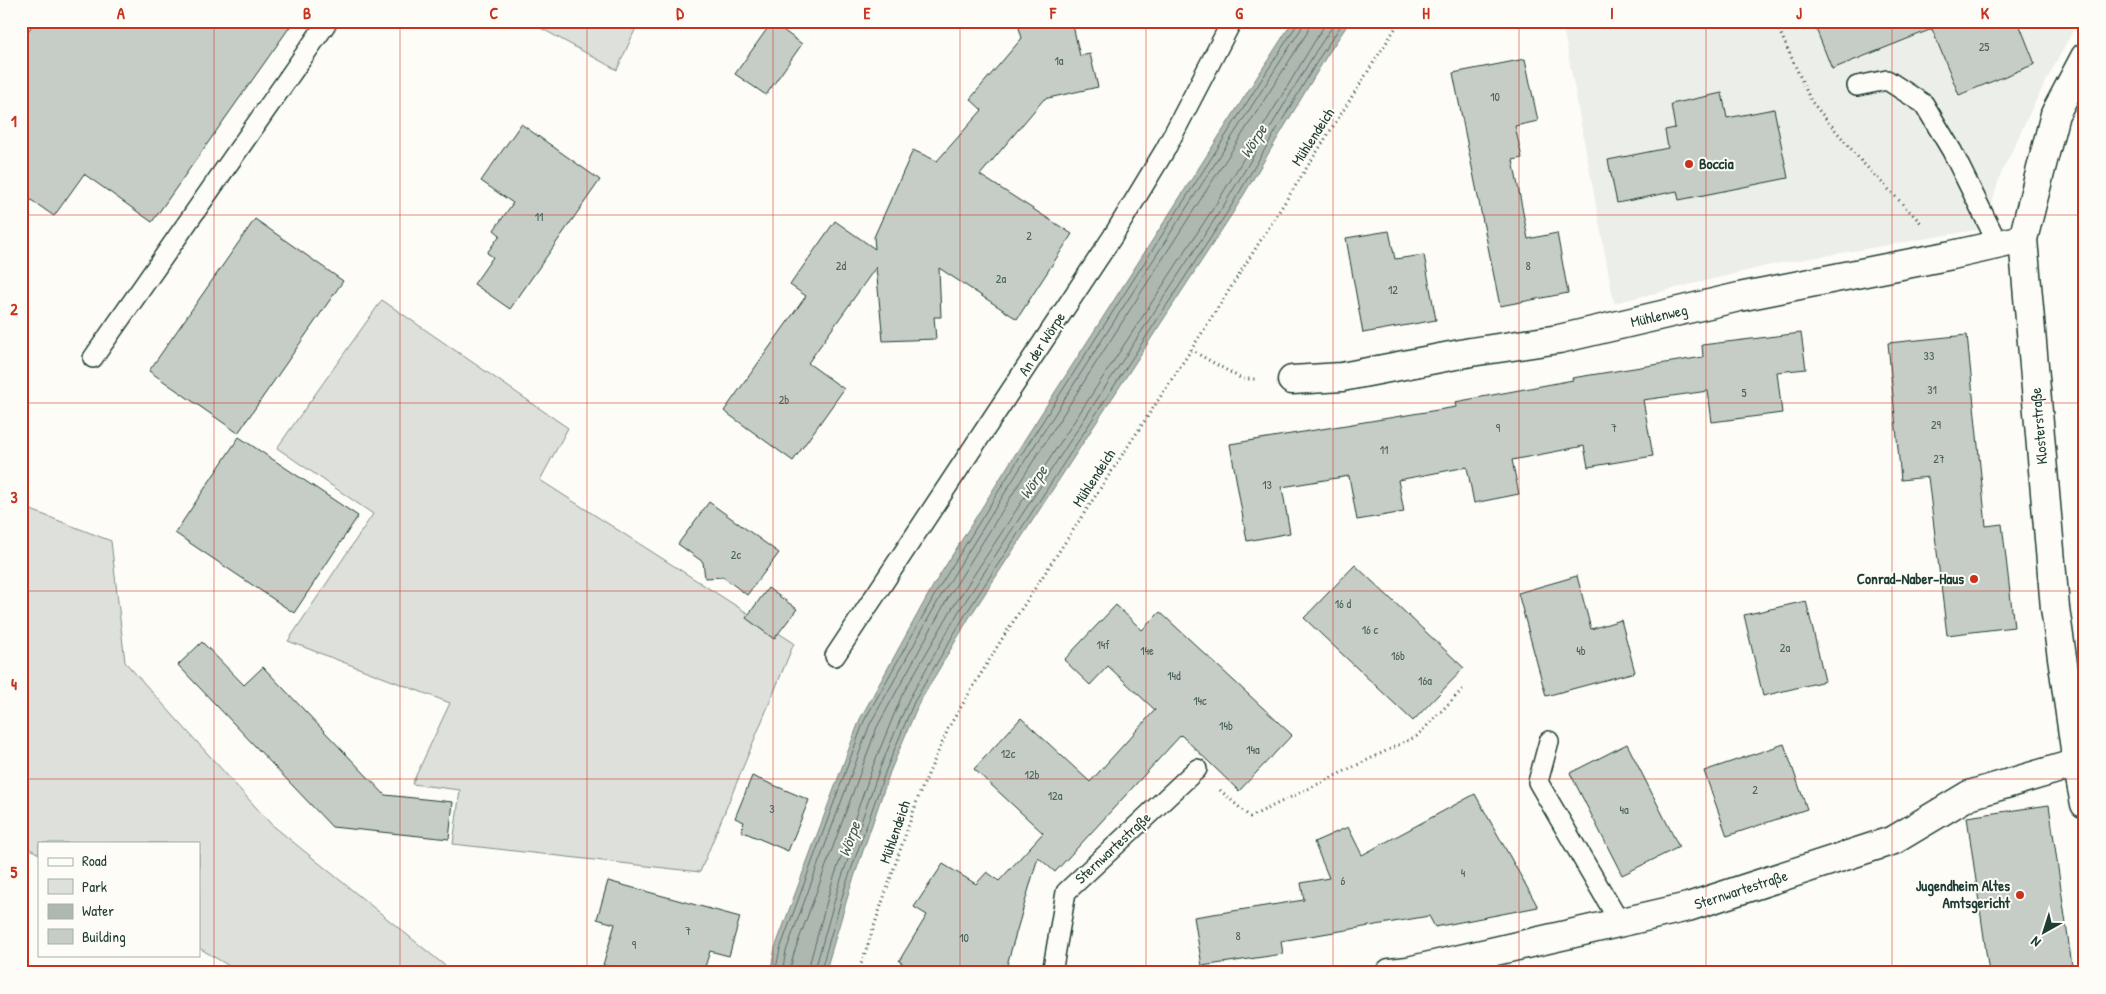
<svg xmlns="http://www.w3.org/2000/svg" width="2106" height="994" font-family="'Patrick Hand',sans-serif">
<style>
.built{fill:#eceee9}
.green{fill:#dde0db;stroke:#7e8e88}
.water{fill:#aeb8b1;stroke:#75877f}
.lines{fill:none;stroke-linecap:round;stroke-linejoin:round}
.shore{stroke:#586e66;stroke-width:1}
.building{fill:#c6cdc7;stroke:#1f3d34}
.service-casing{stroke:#1f3d34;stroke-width:22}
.minor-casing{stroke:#1f3d34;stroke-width:31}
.path{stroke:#1f3d34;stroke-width:3;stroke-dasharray:1 4;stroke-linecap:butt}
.service{stroke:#fdfcf7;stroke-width:19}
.minor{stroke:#fdfcf7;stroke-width:28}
.grid{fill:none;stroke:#c8321e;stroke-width:1;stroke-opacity:0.55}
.poi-dot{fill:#c8321e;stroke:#fdfcf7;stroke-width:2}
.labels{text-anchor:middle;stroke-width:4;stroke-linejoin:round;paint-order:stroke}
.number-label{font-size:12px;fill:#496159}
.street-label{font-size:15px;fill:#1f3d34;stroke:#fdfcf7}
.poi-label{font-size:15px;font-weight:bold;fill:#1f3d34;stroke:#fdfcf7;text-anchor:end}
.water-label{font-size:16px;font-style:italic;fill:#435c53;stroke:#fdfcf7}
.neatline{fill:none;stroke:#c8321e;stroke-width:2}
.grid-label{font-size:16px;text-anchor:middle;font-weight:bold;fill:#c8321e}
</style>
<rect width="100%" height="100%" fill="#fdfcf7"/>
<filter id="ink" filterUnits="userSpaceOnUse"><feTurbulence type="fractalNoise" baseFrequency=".02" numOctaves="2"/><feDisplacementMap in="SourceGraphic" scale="10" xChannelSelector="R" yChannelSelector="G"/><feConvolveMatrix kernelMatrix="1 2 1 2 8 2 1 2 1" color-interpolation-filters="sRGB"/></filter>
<g filter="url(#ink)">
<path class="built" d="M1562,21H2078L2034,104L2000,176L1992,203L1993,227L1771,265L1614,303Z"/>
<g class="green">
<path d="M528,21H639L617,70Z"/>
<path d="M382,300L568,428L540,480L794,643L700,872L453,844L460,790L412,784L450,703L288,641L373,514L277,448Z"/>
<path d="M21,506L111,541L125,662L271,824L454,973H241L199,948V843H39V854L21,844Z"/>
</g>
<path class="water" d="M1293,21H1350L1326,57L1234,211L969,618L918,705L890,772L850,889L825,973H770L775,948L860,719L933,586L1016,453Z"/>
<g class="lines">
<g class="shore">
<path d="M775,973L780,949L864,721L938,589L1021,455L1296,26L1297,21"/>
<path d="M782,973L786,951L870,724L943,592L1026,459L1301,29L1303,21"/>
<path d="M789,973L794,953L877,727L949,596L1032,463L1307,33L1310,21"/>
<path d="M807,973L832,883L873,766L902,695L953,607L1218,201L1327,21"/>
<path d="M814,973L839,885L880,768L909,699L959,611L1224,205L1316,51L1336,21"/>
<path d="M820,973L845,887L886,770L914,702L965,615L1230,208L1321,55L1344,21"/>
</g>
</g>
<g class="building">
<path d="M35,21H294L152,222L84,174L54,216L21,193V41Z"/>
<path d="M1017,21H1072L1080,56L1090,54L1098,87L1044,99L980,175L1072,234L1017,319L939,268L941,317H934L936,339L883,341L876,267L808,363L844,389L793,461L724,411L806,296L790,285L835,221L875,249L874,237L913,150L937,161L982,110L970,99L1022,38Z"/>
<path d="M1813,21H2018L2035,64L1959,95L1932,29L1832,69Z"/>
<path d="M772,22L802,44L766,95L735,74Z"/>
<path d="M1525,59L1538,121L1515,126L1522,158L1513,160L1528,239L1557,233L1568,293L1500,306L1453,73Z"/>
<path d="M1722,93L1727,118L1774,109L1788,178L1679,200L1677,191L1617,203L1608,160L1668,148L1665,130L1675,128L1671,104Z"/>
<path d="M521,124L600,180L510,309L474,284L493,257L487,253L500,235L494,230L513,203L481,181Z"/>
<path d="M255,219L343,281L238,433L149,371Z"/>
<path d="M1389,231L1395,259L1424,255L1436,320L1363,333L1346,238Z"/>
<path d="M1801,333L1806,369L1777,372L1782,413L1712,422L1708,391L1643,400L1653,456L1588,467L1584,446L1512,460L1519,494L1474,503L1467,467L1398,480L1404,512L1357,520L1349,476L1282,487L1290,533L1247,541L1230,444L1456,407L1455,402L1573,380L1572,378L1703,357L1702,345Z"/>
<path d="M1967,335L1986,526L2002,524L2014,627L1947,635L1928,477L1901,480L1888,343Z"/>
<path d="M239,437L358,516L294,613L175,533Z"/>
<path d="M709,502L779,553L747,595L723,577L705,578L703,562L678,544Z"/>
<path d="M1355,565L1464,668L1413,721L1304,618Z"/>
<path d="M1577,576L1591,629L1621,620L1635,672L1546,696L1518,593Z"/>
<path d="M768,588L797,609L774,639L746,618Z"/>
<path d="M1806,601L1825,681L1763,696L1744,615Z"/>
<path d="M1116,605L1142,630L1160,612L1292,735L1239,791L1181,735L1055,872L1038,857L1006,968L990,973H916L899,961L927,915L914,907L943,864L976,884L987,872L999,881L1043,833L974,769L1021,718L1090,782L1155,710L1108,666L1090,685L1064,660Z"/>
<path d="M202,642L244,685L263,667L385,795L453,802L449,839L332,827L178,665Z"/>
<path d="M1627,744L1679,847L1622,875L1570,773Z"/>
<path d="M1784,744L1807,809L1727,836L1704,771Z"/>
<path d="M752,776L809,800L788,851L741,831L744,822L735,818Z"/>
<path d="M1475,794L1538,907L1435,927L1429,916L1281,941L1283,954L1202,966L1194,917L1304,900L1301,883L1329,878L1314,842L1348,827L1362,855Z"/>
<path d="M2049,805L2073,973H1989L1967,817Z"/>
<path d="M608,881L740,917L729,956L710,951L703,973H631L603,965L615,924L597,919Z"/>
</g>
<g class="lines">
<defs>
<g id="service">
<path d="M1857,86L1887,80L1924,104L1952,151L1998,244"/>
<path d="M93,358L328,21"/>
<path d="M835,656L1113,236L1165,150L1232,21"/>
<path d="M1549,741L1538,782L1620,923"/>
<path d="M1052,973L1066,892L1197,769"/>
</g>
<g id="minor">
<path d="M2085,57L2055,114L2023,239L2055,608L2077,763L2085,804"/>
<path d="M1292,380L1342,377L1471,352L1559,339L1739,297L1952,255L2023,239"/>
<path d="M1390,973L1408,971L1688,907L1894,840L1969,795L2077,763"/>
</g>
</defs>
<use href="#service" class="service-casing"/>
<use href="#minor" class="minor-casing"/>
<g class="path">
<path d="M1775,21L1811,101L1862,162L1922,224"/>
<path d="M1191,350L1242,379H1258"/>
<path d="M1220,790L1250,817L1417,736L1463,689"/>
<path d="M858,973L919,795L950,725L1005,634L1191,350L1400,21"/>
</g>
<use href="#service" class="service"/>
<use href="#minor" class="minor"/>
</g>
</g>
<path class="grid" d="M214,21V973M400,21V973M587,21V973M773,21V973M960,21V973M1146,21V973M1333,21V973M1519,21V973M1706,21V973M1892,21V973M21,215H2085M21,403H2085M21,591H2085M21,779H2085"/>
<g class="poi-dot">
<circle cx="1689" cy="164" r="5"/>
<circle cx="1974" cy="579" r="5"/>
<circle cx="2020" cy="895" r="5"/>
</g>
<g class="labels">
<g class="number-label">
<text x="1984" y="51">25</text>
<text x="1059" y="65">1a</text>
<text x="1495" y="101">10</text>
<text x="539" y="221">11</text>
<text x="1029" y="240">2</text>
<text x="841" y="270">2d</text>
<text x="1528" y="270">8</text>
<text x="1001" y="283">2a</text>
<text x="1393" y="294">12</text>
<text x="1929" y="360">33</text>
<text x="1932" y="394">31</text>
<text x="1744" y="397">5</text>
<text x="784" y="404">2b</text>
<text x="1936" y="429">29</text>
<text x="1498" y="432">9</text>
<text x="1614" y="432">7</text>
<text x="1384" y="454">11</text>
<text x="1939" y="463">27</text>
<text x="1267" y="489">13</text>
<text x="736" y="559">2c</text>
<text x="1343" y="608">16 d</text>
<text x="1370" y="634">16 c</text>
<text x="1103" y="649">14f</text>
<text x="1785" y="652">2a</text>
<text x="1147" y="655">14e</text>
<text x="1581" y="655">4b</text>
<text x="1398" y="660">16b</text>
<text x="1174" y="680">14d</text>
<text x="1425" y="685">16a</text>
<text x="1200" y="705">14c</text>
<text x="1226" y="730">14b</text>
<text x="1253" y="754">14a</text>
<text x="1008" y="758">12c</text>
<text x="1032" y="779">12b</text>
<text x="1755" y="794">2</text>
<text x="1055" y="800">12a</text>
<text x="772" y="813">3</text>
<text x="1624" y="814">4a</text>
<text x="1463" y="877">4</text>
<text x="1343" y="885">6</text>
<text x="688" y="935">7</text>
<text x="1238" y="940">8</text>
<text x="964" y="942">10</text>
<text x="634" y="949">9</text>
</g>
<g class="street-label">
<text transform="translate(1313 137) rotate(-57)" y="5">Mühlendeich</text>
<text transform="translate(1659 316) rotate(-13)" y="5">Mühlenweg</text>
<text transform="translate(1042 344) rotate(-57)" y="5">An der Wörpe</text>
<text transform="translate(2039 426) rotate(-95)" y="5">Klosterstraße</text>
<text transform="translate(1094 478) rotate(-57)" y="5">Mühlendeich</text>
<text transform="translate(895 832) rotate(-71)" y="5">Mühlendeich</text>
<text transform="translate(1113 848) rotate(-43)" y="5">Sternwartestraße</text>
<text transform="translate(1741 890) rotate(-18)" y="5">Sternwartestraße</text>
</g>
<g class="poi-label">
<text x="1699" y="169" text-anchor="start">Boccia</text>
<text x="1964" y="584">Conrad-Naber-Haus</text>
<text x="2010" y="891">Jugendheim Altes<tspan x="2010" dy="17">Amtsgericht</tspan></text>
</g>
<g class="water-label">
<text transform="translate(1253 141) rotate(-58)" y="6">Wörpe</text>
<text transform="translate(1033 482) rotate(-56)" y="6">Wörpe</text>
<text transform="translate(849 839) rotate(-70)" y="6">Wörpe</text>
</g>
</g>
<rect width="2106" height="994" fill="none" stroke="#fdfcf7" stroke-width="55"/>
<rect x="38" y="842" width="162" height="115" fill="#fdfcf7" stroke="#a4b0a9"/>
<rect x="48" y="858" width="25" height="8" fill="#fdfcf7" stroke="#a4b0a9"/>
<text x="82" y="866" font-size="15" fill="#1f3d34">Road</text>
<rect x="48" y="879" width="25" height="15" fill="#dde0db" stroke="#a4b0a9"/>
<text x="82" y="892" font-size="15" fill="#1f3d34">Park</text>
<rect x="48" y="904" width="25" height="15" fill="#aeb8b1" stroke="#a4b0a9"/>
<text x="82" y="916" font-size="15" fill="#1f3d34">Water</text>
<rect x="48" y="929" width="25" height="15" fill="#c6cdc7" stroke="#a4b0a9"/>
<text x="82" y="942" font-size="15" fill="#1f3d34">Building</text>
<g transform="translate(2044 932) rotate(219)" stroke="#fdfcf7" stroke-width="4" paint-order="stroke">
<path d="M0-4L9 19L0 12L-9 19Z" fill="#1f3d34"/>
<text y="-8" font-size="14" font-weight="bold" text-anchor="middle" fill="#1f3d34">N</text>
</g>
<rect x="28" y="28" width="2050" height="938" class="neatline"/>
<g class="grid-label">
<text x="121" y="19">A</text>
<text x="307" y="19">B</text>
<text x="494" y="19">C</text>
<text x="680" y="19">D</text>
<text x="867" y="19">E</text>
<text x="1053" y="19">F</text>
<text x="1239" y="19">G</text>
<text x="1426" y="19">H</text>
<text x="1612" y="19">I</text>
<text x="1799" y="19">J</text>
<text x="1985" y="19">K</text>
<text x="14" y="127">1</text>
<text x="14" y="315">2</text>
<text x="14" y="503">3</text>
<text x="14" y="690">4</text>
<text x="14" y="878">5</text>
</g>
</svg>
